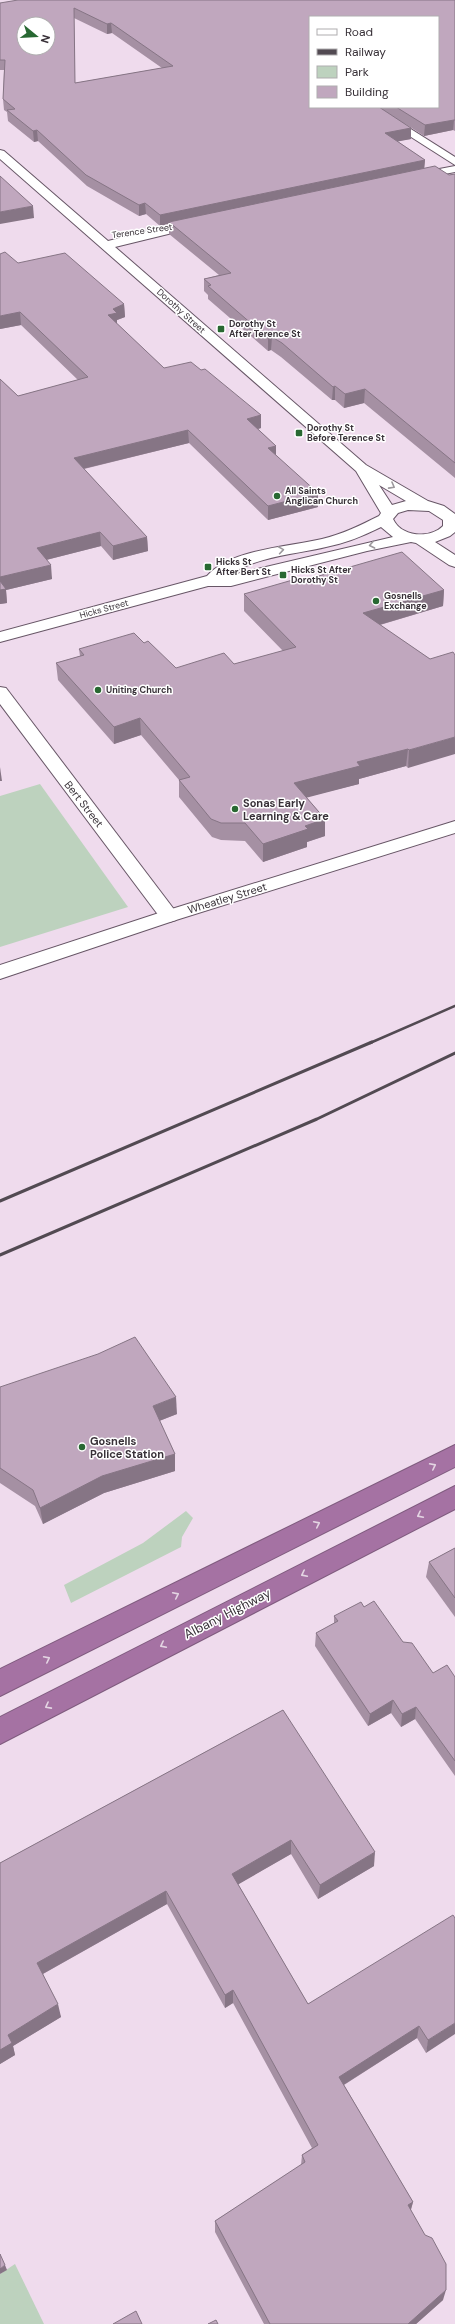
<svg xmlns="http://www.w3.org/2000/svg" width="455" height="2324" font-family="'DM Sans',sans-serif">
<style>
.green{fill:#bdd2be}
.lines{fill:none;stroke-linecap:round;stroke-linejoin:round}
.street-casing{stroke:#675666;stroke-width:2}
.secondary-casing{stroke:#675666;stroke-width:2}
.highway-casing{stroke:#7f5b7e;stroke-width:2}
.street{fill:#fff;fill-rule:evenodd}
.secondary{fill:#fff;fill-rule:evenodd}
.highway{fill:#a572a3;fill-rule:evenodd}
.rail-far1{stroke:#524a52;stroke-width:2.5}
.rail{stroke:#524a52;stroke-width:3}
.wall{fill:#a590a3;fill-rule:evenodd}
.shaded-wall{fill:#867585}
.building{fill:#c0a7be;stroke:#867585;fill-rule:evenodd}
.oneway{stroke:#9c989c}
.oneway2{stroke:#e4d5e3}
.poi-dot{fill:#286832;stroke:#fff;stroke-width:1.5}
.labels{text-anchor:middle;stroke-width:3;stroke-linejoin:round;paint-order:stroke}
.far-street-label{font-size:9px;fill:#383138;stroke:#fff}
.far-poi-label{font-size:9px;font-weight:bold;fill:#383138;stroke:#fff;text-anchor:start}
.poi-label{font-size:11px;font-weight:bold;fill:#383138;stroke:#fff;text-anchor:start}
.street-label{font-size:11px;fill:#383138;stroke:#fff}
.near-street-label{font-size:13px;fill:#383138;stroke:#fff}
</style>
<rect width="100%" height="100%" fill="#efdbed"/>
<g class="green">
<path d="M40,784L128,907L0,947V796Z"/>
<path d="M186,1511L193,1518L182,1537L181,1547L71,1603L64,1585L143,1543Z"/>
<path d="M15,2264L44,2324H0V2274Z"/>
</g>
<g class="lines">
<defs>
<g id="street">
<path d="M364,107H376L455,157V165Z"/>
<path d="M0,687L6,688L176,912L179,916L176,920L169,922L162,920L0,704Z"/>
</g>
<g id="secondary">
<path d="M0,150L4,151L108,241L197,219L201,220L203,223L201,226L115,247L366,465L428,501L444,506L455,514V532L450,536L435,542L455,555V567L449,565L416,543L411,542L367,551L231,586H208L0,642V632L207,576C231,549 289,547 322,539C343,534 361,525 379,516L381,513L356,471L0,159ZM379,485L406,501L392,505ZM408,510L429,511L443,520V526C430,539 401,537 393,519L398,513ZM381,527L393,537L227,576C258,556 292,555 326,547C346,543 363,536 381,527Z"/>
<path d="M455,166V172L413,180L407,177L413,174Z"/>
<path d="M455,821V833L176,920L0,979V965L162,912Z"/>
</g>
<g id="highway">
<path d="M455,1445V1467L0,1696V1669Z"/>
<path d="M455,1486V1509L0,1744V1717Z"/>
</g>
</defs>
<use href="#street" class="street-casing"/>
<use href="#secondary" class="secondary-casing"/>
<use href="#highway" class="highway-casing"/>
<use href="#street" class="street"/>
<use href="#secondary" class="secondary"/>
<use href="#highway" class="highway"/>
<path class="rail-far1" d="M370,1043L455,1006"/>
<g class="rail">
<path d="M0,1201L372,1042"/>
<path d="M0,1255L317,1119L455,1053"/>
</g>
</g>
<g class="wall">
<path d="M455,0V131L453,130L424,136L404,123L411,128V139L397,141L425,160L424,168L449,175L455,174V478L364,403L344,408L335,400H332L281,357L271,350L268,351L208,299V295L204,291V279L219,275L169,234V224L160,226L146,214L139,216L87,186L38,141L34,142L8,121L7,112L4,110L3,99L4,70H0V3ZM310,17L438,107H310ZM74,18L107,34L112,33L162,68L75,83Z"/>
<path d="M18,263L124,304L125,317L117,320V324L164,368L201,370L261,415V428L258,429L276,446V455L318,507L268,520L189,443L84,469L147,537L148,551L113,560L101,546L46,560L52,579L6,590L7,603L0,604V379L18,396L78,380L21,325L0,329Z"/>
<path d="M298,582L444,590L443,606L380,625L430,659L408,768L406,766L359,779V784L306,797L325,819V836L307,842V847L263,862L245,841L221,840L212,837L179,797V780L141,735L114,744L58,680L56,663L80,656L79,649L144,643L176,668L234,664L283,651L244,611V594Z"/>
<path d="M0,1387L177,1414L159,1421L175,1454V1471L104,1493L43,1524L35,1506L0,1483Z"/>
<path d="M455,1548V1617L426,1577L429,1562Z"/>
<path d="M364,1607L403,1642L433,1673L455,1677V1776L415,1719L401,1727L391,1713L368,1726L315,1646L316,1633L334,1624V1616Z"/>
<path d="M283,1710L374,1866L318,1899L291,1854L238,1884L308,2004L455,1918L426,2053L417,2038L344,2085L413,2202L411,2210L443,2300L416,2324H264L215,2232V2221L301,2165L302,2155L312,2148L233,2003L225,2008L167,1904L43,1974L61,2017L13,2046L15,2055L0,2064V1863Z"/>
</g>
<g class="shaded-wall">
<path d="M111,23L112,33L107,34V24Z"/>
<path d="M454,120L453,130L424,136L425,125Z"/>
<path d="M411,128V139L385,144V133Z"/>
<path d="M37,130L38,141L34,142L33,131Z"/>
<path d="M425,160L424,171L169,222V224L160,226V215Z"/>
<path d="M145,203L146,214L139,216V205Z"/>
<path d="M33,206L34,218L0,224V212Z"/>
<path d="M124,304L125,317L117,320V326L108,315L113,309Z"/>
<path d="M20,312L21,325L0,329V316Z"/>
<path d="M272,337L271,350L268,351V338Z"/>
<path d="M335,386V400H332L333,387Z"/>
<path d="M365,389L364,403L344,408L345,394Z"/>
<path d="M261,415V428L247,432V419Z"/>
<path d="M188,430L189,443L74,471V458Z"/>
<path d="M276,446V459L268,448Z"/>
<path d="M318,493V507L268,520V506Z"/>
<path d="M100,532L101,546L38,562L37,548Z"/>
<path d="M147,537L148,551L113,560V546Z"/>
<path d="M51,565L52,579L6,590L7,603L0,604V577Z"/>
<path d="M444,590L443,606L362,630L363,613Z"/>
<path d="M140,718L141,735L114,744V727Z"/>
<path d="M455,737V754L408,768L409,750Z"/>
<path d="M408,749L406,766L359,779V784L294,801V783L357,762Z"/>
<path d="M0,767L2,781H0Z"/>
<path d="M325,819V836L307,842V847L263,862V844L305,826Z"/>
<path d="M176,1397L177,1414L154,1423L153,1406Z"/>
<path d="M175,1454V1471L104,1493L43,1524L40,1508L102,1476Z"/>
<path d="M393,1700L391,1713L368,1726L370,1714Z"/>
<path d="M416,1707L415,1719L401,1727L402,1714Z"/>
<path d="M291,1840V1854L232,1888V1874Z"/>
<path d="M375,1852L374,1866L318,1899L320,1885Z"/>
<path d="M166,1891L167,1904L39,1976L37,1963Z"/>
<path d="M233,1990V2003L225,2008V1995Z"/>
<path d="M58,2004L61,2017L13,2046L15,2055L0,2064V2050L8,2035Z"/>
<path d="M455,2023V2034L426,2053L428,2040Z"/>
<path d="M419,2026L417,2038L337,2089L339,2077Z"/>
<path d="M413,2202L410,2212L408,2205Z"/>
<path d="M5,2265L7,2270L0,2274V2269Z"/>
<path d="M446,2290L443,2300L416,2324H408Z"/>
</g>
<g class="building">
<path d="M18,0H455V120H454L425,125L396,107H438V17H310V107H379L411,128L385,133L425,160L160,215L145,203L139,205L86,175L37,130L33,131L7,110L15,109L3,99L5,60H0V3ZM74,8L107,24L111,23L173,66L75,83ZM24,24H48V48H24Z"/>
<path d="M435,166L449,175L455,174V463L365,389L345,394L335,386L333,387L282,343L272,337L268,338L208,286L211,285L204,279L231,273L169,222Z"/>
<path d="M0,176L33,206L0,212Z"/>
<path d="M5,252L18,263L65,253L124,304L113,309L117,313L108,315L164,368L191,362L201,370L205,369L261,415L247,419L276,446L268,448L318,493L268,506L188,430L74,458L147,537L113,546L100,532L37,548L51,565L0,577V379L18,396L88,377L20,312L0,316V254Z"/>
<path d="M402,552L444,590L363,613L430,659L453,652L455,655V737L409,750L408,749L357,762L360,766L294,783L325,819L305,826L308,829L263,844L245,823H221L211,819L179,780L190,777L140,718L114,727L56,663L84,655L79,649L134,633L144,643L148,641L176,668L224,653L234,664L296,647L244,594L296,579L298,582Z"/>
<path d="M0,581L6,589L0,590Z"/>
<path d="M135,1337L176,1397L153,1406L175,1454L102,1476L40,1508L33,1490L0,1468V1387L98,1354Z"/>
<path d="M455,1548V1598L429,1562Z"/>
<path d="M374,1601L403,1642L412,1643L433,1673L447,1665L455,1677V1761L416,1707L402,1714L393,1700L370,1714L316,1633L338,1621L334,1616L361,1602L364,1607Z"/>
<path d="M283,1710L375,1852L320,1885L291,1840L232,1874L308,2004L453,1915L455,1918V2023L428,2040L419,2026L339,2077L413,2202L408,2205L425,2235L432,2238L446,2264V2290L408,2324H270L215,2221L305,2162L302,2155L318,2145L233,1990L225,1995L166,1891L37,1963L58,2004L8,2035L12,2043L0,2050V1863Z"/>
<path d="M0,2254L5,2265L0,2269Z"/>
<path d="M136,2311L142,2324H113Z"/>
<path d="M216,2320L218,2324H208Z"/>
</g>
<defs><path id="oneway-chevron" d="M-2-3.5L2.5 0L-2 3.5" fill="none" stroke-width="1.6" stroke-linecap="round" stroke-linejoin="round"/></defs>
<g class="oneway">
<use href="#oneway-chevron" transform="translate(392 486) rotate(29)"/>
<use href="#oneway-chevron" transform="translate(372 545) rotate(169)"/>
<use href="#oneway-chevron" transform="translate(281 550) rotate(-9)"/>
</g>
<g class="oneway2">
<use href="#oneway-chevron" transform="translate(433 1466) rotate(-27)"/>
<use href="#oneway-chevron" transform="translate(420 1515) rotate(153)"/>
<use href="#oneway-chevron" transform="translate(317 1524) rotate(-26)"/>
<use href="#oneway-chevron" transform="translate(304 1574) rotate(153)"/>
<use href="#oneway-chevron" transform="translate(176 1595) rotate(-26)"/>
<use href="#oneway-chevron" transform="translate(163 1645) rotate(153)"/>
<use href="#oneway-chevron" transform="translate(47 1659) rotate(-27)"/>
<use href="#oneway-chevron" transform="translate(48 1706) rotate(152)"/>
</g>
<g class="poi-dot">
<rect x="217" y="325" width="8" height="8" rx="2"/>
<rect x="295" y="429" width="8" height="8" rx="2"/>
<circle cx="277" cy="496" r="4"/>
<rect x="204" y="563" width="8" height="8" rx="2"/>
<rect x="279" y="571" width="8" height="8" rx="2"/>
<circle cx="376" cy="601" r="4"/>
<circle cx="98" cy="690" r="4"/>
<circle cx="235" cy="809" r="4"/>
<circle cx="82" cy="1447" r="4"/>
</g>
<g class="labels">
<g class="far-street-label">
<text transform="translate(142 231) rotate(-8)" y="3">Terence Street</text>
<text transform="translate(181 311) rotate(42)" y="3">Dorothy Street</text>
<text transform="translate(104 609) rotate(-15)" y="3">Hicks Street</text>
</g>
<g class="far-poi-label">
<text x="229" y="327">Dorothy St<tspan x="229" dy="10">After Terence St</tspan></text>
<text x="307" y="431">Dorothy St<tspan x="307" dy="10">Before Terence St</tspan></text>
<text x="285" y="494">All Saints<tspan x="285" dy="10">Anglican Church</tspan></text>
<text x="216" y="565">Hicks St<tspan x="216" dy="10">After Bert St</tspan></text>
<text x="291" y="573">Hicks St After<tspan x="291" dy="10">Dorothy St</tspan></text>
<text x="384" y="599">Gosnells<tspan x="384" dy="10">Exchange</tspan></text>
<text x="106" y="693">Uniting Church</text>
</g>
<g class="poi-label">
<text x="243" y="807">Sonas Early<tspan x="243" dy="13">Learning &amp; Care</tspan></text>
<text x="90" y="1445">Gosnells<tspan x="90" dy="13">Police Station</tspan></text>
</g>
<g class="street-label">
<text transform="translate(84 804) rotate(52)" y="4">Bert Street</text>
<text transform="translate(227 898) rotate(-17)" y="4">Wheatley Street</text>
</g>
<g class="near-street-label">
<text transform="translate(227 1613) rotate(-27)" y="5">Albany Highway</text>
</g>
</g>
<rect x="309" y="16" width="130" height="92" fill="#ffffff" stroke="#afadaf"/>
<rect x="317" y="29" width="20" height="6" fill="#ffffff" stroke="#afadaf"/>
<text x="345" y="36" font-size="12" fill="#383138">Road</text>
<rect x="317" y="49" width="20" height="6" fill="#524a52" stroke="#afadaf"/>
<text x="345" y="56" font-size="12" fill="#383138">Railway</text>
<rect x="317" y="66" width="20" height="12" fill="#bdd2be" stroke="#afadaf"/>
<text x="345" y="76" font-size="12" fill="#383138">Park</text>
<rect x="317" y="86" width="20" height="12" fill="#c0a7be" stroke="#afadaf"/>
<text x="345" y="96" font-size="12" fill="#383138">Building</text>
<g transform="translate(36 36) rotate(108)"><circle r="19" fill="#ffffff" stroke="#afadaf"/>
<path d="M0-3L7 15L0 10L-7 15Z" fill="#286832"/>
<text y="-6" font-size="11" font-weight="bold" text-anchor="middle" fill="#383138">N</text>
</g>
</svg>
